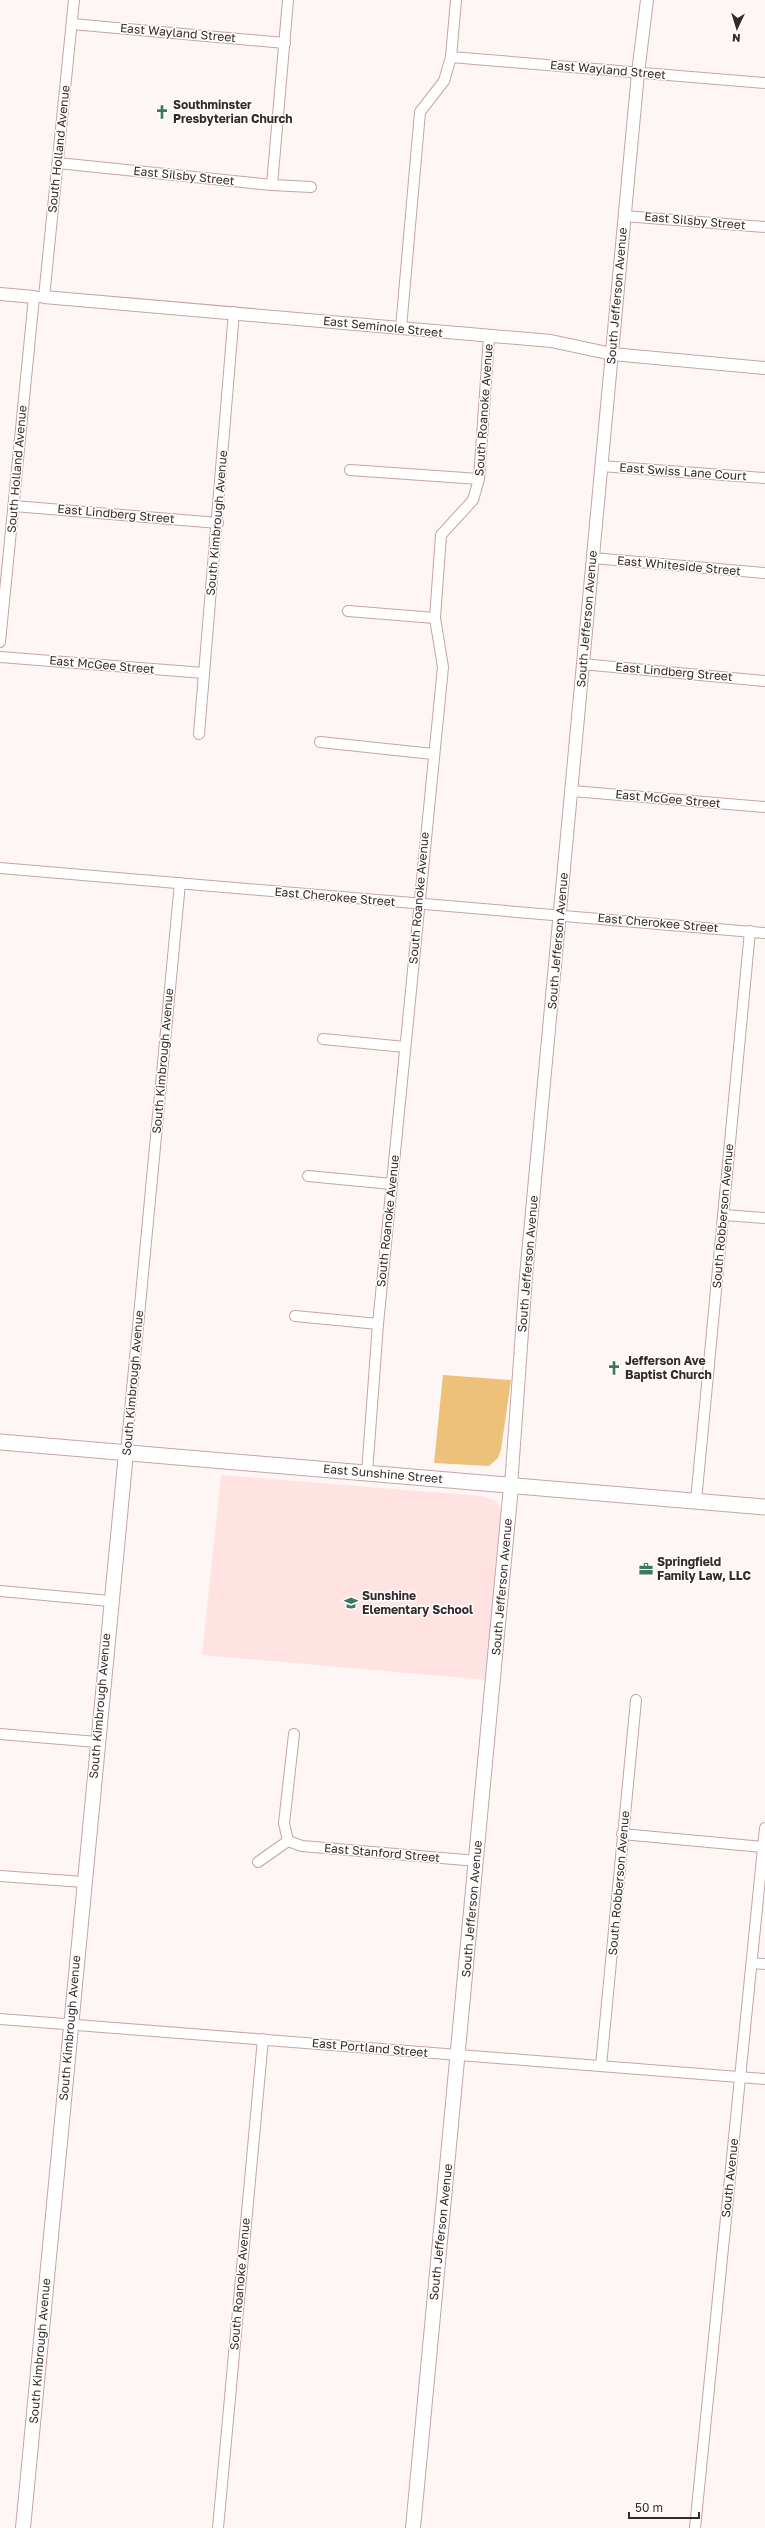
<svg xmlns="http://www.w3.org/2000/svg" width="765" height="2528" font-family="'Golos Text',sans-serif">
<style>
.built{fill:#ffe3e2}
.grass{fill:#edc17a}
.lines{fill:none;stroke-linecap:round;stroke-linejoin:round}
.minor-casing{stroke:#c7a4a4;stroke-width:12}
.tertiary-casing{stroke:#c7a4a4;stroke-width:14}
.secondary-casing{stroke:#c7a4a4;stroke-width:16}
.primary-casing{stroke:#c7a4a4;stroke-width:17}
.minor{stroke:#fff;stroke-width:10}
.tertiary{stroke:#fff;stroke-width:12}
.secondary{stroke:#fff;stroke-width:14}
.primary{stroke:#fff;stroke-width:15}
.labels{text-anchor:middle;stroke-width:3;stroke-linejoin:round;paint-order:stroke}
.street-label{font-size:12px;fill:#372929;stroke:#fff}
.poi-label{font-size:12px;font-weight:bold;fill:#372929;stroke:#fff;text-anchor:start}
</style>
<rect width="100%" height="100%" fill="#fdf6f5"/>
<path class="built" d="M221,1475L482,1496L496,1501L503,1512L488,1680L202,1655Z"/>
<path class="grass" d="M443,1375L511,1380L501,1450L498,1458L489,1466L434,1463Z"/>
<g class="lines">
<defs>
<g id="minor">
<path d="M72,24L285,43"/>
<path d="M451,57L765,83"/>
<path d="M58,163L272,185L311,187"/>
<path d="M272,185L288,0"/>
<path d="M624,216L765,227"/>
<path d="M401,328L420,112L444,81L451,57L456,0"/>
<path d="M601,466L765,478"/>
<path d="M350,470L479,479"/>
<path d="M14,506L218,523"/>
<path d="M593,558L765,573"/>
<path d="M348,611L435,618"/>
<path d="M0,642L34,297H44L74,0"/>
<path d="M0,657L204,673"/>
<path d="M582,664L765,681"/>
<path d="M199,734L234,312"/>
<path d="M320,742L433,754"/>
<path d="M572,791L765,807"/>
<path d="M0,868L765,933"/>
<path d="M323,1039L405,1047"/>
<path d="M308,1176L392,1184"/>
<path d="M724,1215L765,1218"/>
<path d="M295,1316L378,1324"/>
<path d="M126,1453L180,883"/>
<path d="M367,1473L378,1324L443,667L435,618L441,535L473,500L479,479L489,337"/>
<path d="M696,1501L750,931"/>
<path d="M0,1591L110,1601"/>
<path d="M0,1734L97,1742"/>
<path d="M622,1834L763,1847"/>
<path d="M288,1841L302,1846L477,1861"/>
<path d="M288,1841L284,1823L294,1734"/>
<path d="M258,1862L288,1841"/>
<path d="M0,1876L84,1882"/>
<path d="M752,1963L765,1964"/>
<path d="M0,2019L765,2079"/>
<path d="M601,2066L636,1700"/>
<path d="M218,2528L263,2039"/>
<path d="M695,2528L765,1828"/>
</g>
<g id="tertiary">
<path d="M0,294L34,297"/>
<path d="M44,297L551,341L612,354L765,368"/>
<path d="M511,1486L526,1276L638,73L647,0"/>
</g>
<g id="secondary">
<path d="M23,2528L126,1453"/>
<path d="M413,2528L511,1486"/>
</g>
<path id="primary" d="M0,1442L765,1507"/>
</defs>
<use href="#minor" class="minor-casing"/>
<use href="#tertiary" class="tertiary-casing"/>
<use href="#secondary" class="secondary-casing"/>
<use href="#primary" class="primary-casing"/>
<use href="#minor" class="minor"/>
<use href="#tertiary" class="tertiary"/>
<use href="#secondary" class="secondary"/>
<use href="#primary" class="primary"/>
</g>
<defs>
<symbol id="church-bare" viewBox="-9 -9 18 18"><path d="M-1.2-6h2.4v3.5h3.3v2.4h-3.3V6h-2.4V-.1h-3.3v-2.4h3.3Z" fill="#3c7863" stroke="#fff" stroke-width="2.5" paint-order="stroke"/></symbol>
<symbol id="office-bare" viewBox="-9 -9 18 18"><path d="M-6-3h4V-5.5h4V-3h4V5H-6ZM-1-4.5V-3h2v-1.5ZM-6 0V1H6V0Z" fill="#3c7863" stroke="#fff" stroke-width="2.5" paint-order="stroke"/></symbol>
<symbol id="school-bare" viewBox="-9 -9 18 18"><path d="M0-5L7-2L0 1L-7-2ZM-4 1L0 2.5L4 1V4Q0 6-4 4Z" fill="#3c7863" stroke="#fff" stroke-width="2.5" paint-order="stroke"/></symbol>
</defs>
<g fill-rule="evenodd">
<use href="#church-bare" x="152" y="102" width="20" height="20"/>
<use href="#church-bare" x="604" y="1358" width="20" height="20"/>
<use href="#office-bare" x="636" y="1559" width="20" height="20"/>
<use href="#school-bare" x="341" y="1593" width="20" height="20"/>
</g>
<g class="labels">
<g class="street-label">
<text transform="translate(178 33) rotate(5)" y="4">East Wayland Street</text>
<text transform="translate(608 70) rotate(5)" y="4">East Wayland Street</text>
<text transform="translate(59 149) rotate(-84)" y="4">South Holland Avenue</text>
<text transform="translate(184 176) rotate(6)" y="4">East Silsby Street</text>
<text transform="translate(695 221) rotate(5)" y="4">East Silsby Street</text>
<text transform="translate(617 296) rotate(-85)" y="4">South Jefferson Avenue</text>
<text transform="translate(383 327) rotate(6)" y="4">East Seminole Street</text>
<text transform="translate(484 410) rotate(-86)" y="4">South Roanoke Avenue</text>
<text transform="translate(17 469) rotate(-85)" y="4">South Holland Avenue</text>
<text transform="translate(683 472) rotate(4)" y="4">East Swiss Lane Court</text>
<text transform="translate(116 514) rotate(5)" y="4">East Lindberg Street</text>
<text transform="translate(217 523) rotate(-85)" y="4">South Kimbrough Avenue</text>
<text transform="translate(679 566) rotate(5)" y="4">East Whiteside Street</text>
<text transform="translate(587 619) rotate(-85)" y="4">South Jefferson Avenue</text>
<text transform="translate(102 665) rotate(5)" y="4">East McGee Street</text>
<text transform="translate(674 672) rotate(5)" y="4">East Lindberg Street</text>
<text transform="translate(668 799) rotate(5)" y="4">East McGee Street</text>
<text transform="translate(335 897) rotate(5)" y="4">East Cherokee Street</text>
<text transform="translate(419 898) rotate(-85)" y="4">South Roanoke Avenue</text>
<text transform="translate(658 923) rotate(5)" y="4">East Cherokee Street</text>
<text transform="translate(558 941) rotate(-85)" y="4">South Jefferson Avenue</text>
<text transform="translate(163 1061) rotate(-85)" y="4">South Kimbrough Avenue</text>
<text transform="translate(723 1216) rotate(-85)" y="4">South Robberson Avenue</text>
<text transform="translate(388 1221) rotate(-84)" y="4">South Roanoke Avenue</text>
<text transform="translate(528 1264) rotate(-85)" y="4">South Jefferson Avenue</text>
<text transform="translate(133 1383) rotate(-85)" y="4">South Kimbrough Avenue</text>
<text transform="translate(383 1474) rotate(5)" y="4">East Sunshine Street</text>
<text transform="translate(502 1587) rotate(-85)" y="4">South Jefferson Avenue</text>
<text transform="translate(100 1706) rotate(-85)" y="4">South Kimbrough Avenue</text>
<text transform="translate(382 1853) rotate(5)" y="4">East Stanford Street</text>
<text transform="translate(619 1883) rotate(-85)" y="4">South Robberson Avenue</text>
<text transform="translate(472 1909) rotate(-85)" y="4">South Jefferson Avenue</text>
<text transform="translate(70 2028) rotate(-85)" y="4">South Kimbrough Avenue</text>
<text transform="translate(370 2048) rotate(5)" y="4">East Portland Street</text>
<text transform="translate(730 2178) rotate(-84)" y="4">South Avenue</text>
<text transform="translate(441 2232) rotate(-84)" y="4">South Jefferson Avenue</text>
<text transform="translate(240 2284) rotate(-85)" y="4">South Roanoke Avenue</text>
<text transform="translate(40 2351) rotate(-85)" y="4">South Kimbrough Avenue</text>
</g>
<g class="poi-label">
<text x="173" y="109">Southminster<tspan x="173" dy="14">Presbyterian Church</tspan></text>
<text x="625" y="1365">Jefferson Ave<tspan x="625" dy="14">Baptist Church</tspan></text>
<text x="657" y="1566">Springfield<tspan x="657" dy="14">Family Law, LLC</tspan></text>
<text x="362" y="1600">Sunshine<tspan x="362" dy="14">Elementary School</tspan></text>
</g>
</g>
<g transform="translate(737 28) rotate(184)" stroke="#ffffff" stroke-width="3" paint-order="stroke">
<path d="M0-3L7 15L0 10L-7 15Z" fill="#372929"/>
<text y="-6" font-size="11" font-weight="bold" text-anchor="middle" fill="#372929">N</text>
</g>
<path d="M629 2512v6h70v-6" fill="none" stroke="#372929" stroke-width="2"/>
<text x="635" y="2512" font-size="12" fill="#372929" stroke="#ffffff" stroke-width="3" paint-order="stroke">50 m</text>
</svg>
